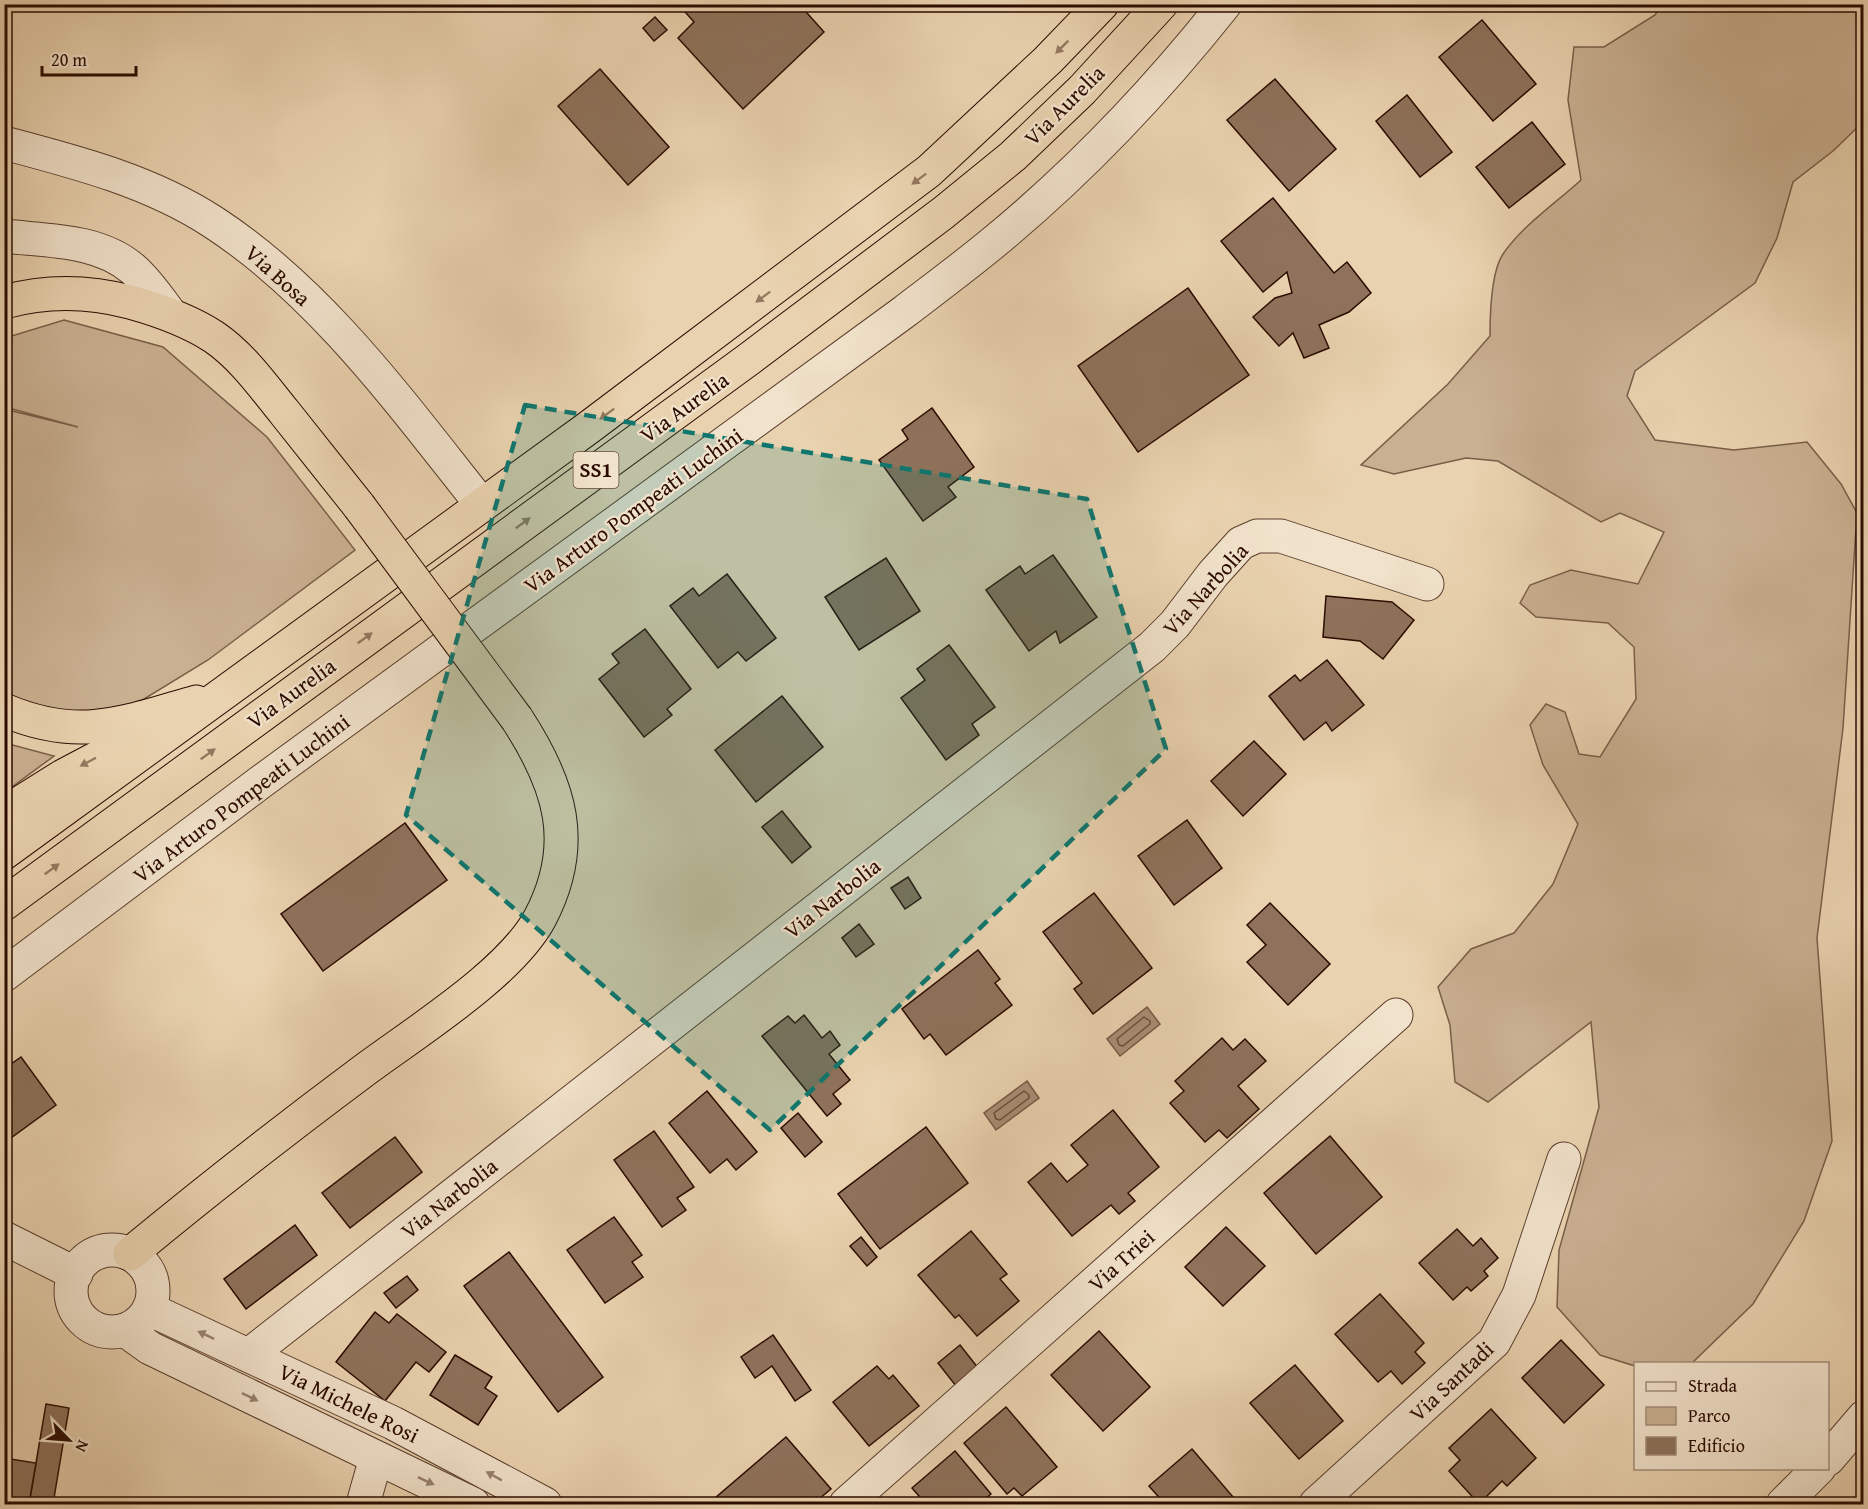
<svg xmlns="http://www.w3.org/2000/svg" width="1868" height="1509" font-family="'Gentium Book Plus',serif">
<style>
.green{fill:#c9b091;stroke:#7a5e48;stroke-width:1.5}
.water{fill:#a88e74;stroke:#765a46;stroke-width:1.5}
.lines{fill:none;stroke-linecap:round;stroke-linejoin:round}
.shore{stroke:#6a4c3a;stroke-width:1.5}
.building{fill:#8e725b;stroke:#2b0b00;stroke-width:1.5}
.minor-casing{stroke:#5a3d2c;stroke-width:35}
.highway-casing{stroke:#2b0b00;stroke-width:35}
.minor{stroke:#f1e2cb;stroke-width:33}
.highway{stroke:#e9d2af;stroke-width:33}
.highway-bridge-casing{stroke:#2b0b00;stroke-width:35;stroke-linecap:butt}
.highway-bridge{stroke:#e9d2af;stroke-width:33}
.oneway{fill:#947860}
.oneway2{fill:#988170}
.marked{fill:#0f766e;fill-opacity:0.2;stroke:#0f766e;stroke-width:4.5;stroke-dasharray:12 8;stroke-linejoin:round}
.labels{text-anchor:middle;stroke-width:4.5;stroke-linejoin:round;paint-order:stroke}
.shield{fill:#f1e2cb;stroke:#664c3d;stroke-width:1.5}
.shield-label{font-size:21px;font-weight:bold;fill:#2b0b00}
.street-label{font-size:22px;fill:#2b0b00;stroke:#f1e2cb}
</style>
<rect width="100%" height="100%" fill="#e9d2af"/>
<filter id="stains"><feTurbulence type="fractalNoise" baseFrequency=".00333" numOctaves="4"/><feColorMatrix values="0 0 0 0 .2 0 0 0 0 .09 0 0 0 0 .02 0 0 0 .5 -.17"/></filter>
<radialGradient id="worn" r=".72"><stop offset=".6" stop-color="#630" stop-opacity="0"/><stop offset="1" stop-color="#630" stop-opacity=".3"/></radialGradient>
<g class="green">
<path d="M1662,4L1863,5V122L1833,151L1793,182L1777,238L1755,283L1635,371L1627,396L1655,440L1734,450L1807,442L1841,484L1857,513L1843,728L1817,938L1832,1141L1804,1221L1753,1304L1692,1363L1636,1364L1635,1366L1600,1355L1557,1307L1559,1250L1599,1107L1591,1022L1488,1102L1455,1082L1450,1025L1438,987L1471,949L1514,933L1553,884L1578,824L1543,765L1530,725L1546,704L1565,712L1579,754L1600,757L1636,699L1634,647L1608,623L1536,617L1520,603L1530,585L1571,570L1638,584L1664,532L1620,513L1601,522L1498,461L1466,458L1394,474L1361,465L1448,384L1490,336C1490,314 1491,272 1503,254C1523,225 1556,203 1581,180L1568,100L1574,47H1604L1655,15Z"/>
<path d="M64,320L163,347L267,437L355,550L208,660L131,707L97,718L5,703L4,409L78,427L5,407V338Z"/>
<path d="M5,743L54,756L5,792Z"/>
</g>
<g class="water">
<path d="M1147,1007L1160,1024L1120,1056L1107,1039Z"/>
<path d="M1027,1081L1039,1098L996,1130L984,1113Z"/>
</g>
<g class="lines">
<g class="shore">
<path d="M1144,1017L1150,1021V1024L1123,1046L1119,1045L1117,1039Z"/>
<path d="M1024,1091L1029,1095V1098L1000,1120L996,1119L994,1113Z"/>
</g>
</g>
<g class="building">
<path d="M678,4H799L824,32L743,109L678,38L694,22Z"/>
<path d="M655,17L667,30L654,41L643,28Z"/>
<path d="M1482,20L1536,84L1493,121L1439,57Z"/>
<path d="M600,69L669,147L628,185L558,106Z"/>
<path d="M1275,79L1336,149L1289,191L1227,120Z"/>
<path d="M1407,95L1452,152L1420,177L1376,121Z"/>
<path d="M1532,122L1565,164L1509,208L1476,167Z"/>
<path d="M1273,198L1334,273L1347,262L1371,293L1349,312L1319,325L1329,348L1304,358L1293,333L1279,346L1253,317L1275,298L1292,293L1287,272L1263,292L1221,241Z"/>
<path d="M1188,288L1249,375L1138,452L1078,366Z"/>
<path d="M932,408L974,467L948,487L956,497L923,521L879,460L908,439L902,430Z"/>
<path d="M1053,555L1097,617L1060,643L1056,631L1029,651L986,590L1020,566L1025,574Z"/>
<path d="M886,558L920,611L859,650L825,597Z"/>
<path d="M727,574L776,638L746,661L738,652L718,668L670,606L693,588L699,596Z"/>
<path d="M1326,596L1392,602L1414,620L1383,659L1360,641L1323,637Z"/>
<path d="M645,629L691,689L667,709L672,715L644,737L599,679L619,663L612,654Z"/>
<path d="M949,645L995,707L972,724L979,735L946,760L901,698L925,680L917,669Z"/>
<path d="M1327,660L1364,705L1332,731L1326,722L1304,740L1269,696L1295,675L1300,681Z"/>
<path d="M782,696L823,747L756,802L715,750Z"/>
<path d="M1254,741L1286,774L1243,816L1211,781Z"/>
<path d="M782,811L811,847L792,863L762,827Z"/>
<path d="M1187,820L1222,868L1174,905L1138,856Z"/>
<path d="M405,823L447,880L323,971L281,914Z"/>
<path d="M908,877L921,898L905,909L891,888Z"/>
<path d="M1094,893L1152,968L1093,1014L1074,989L1082,983L1043,932Z"/>
<path d="M1270,903L1330,964L1288,1005L1247,962L1266,945L1247,925Z"/>
<path d="M859,924L874,944L856,957L842,938Z"/>
<path d="M978,950L1000,979L995,983L1012,1005L946,1055L930,1034L924,1039L902,1009Z"/>
<path d="M804,1015L822,1038L830,1031L840,1045L829,1054L850,1080L833,1094L841,1104L827,1116L762,1036L788,1016L795,1023Z"/>
<path d="M1222,1038L1233,1050L1245,1039L1266,1061L1238,1086L1259,1109L1227,1138L1219,1130L1205,1142L1170,1103L1184,1091L1175,1081Z"/>
<path d="M21,1057L56,1105L4,1143V1069Z"/>
<path d="M707,1091L757,1152L736,1170L727,1159L710,1173L669,1123Z"/>
<path d="M1113,1110L1159,1167L1128,1193L1135,1201L1119,1214L1111,1205L1072,1236L1028,1182L1051,1163L1067,1182L1088,1165L1071,1145Z"/>
<path d="M798,1113L822,1142L805,1157L781,1128Z"/>
<path d="M926,1127L968,1183L880,1249L838,1194Z"/>
<path d="M654,1131L694,1187L677,1198L686,1210L662,1227L614,1160Z"/>
<path d="M1330,1136L1382,1197L1316,1254L1264,1193Z"/>
<path d="M395,1137L422,1172L350,1228L322,1193Z"/>
<path d="M614,1217L642,1255L632,1262L643,1277L605,1303L567,1250Z"/>
<path d="M295,1225L317,1255L246,1309L224,1279Z"/>
<path d="M1226,1227L1265,1266L1223,1306L1185,1267Z"/>
<path d="M1457,1229L1473,1246L1481,1238L1498,1258L1484,1271L1488,1276L1471,1291L1467,1287L1453,1300L1419,1263Z"/>
<path d="M971,1231L1007,1274L1000,1279L1019,1301L977,1336L959,1315L955,1318L918,1275Z"/>
<path d="M861,1237L877,1257L867,1266L850,1246Z"/>
<path d="M509,1252L603,1377L558,1412L464,1286Z"/>
<path d="M407,1276L418,1290L396,1308L384,1293Z"/>
<path d="M1380,1294L1424,1343L1415,1352L1425,1363L1402,1384L1391,1371L1378,1382L1335,1334Z"/>
<path d="M375,1312L389,1323L397,1314L446,1352L429,1372L416,1362L385,1401L336,1362Z"/>
<path d="M1099,1331L1150,1387L1103,1431L1051,1375Z"/>
<path d="M773,1335L811,1390L795,1401L772,1366L755,1378L741,1357Z"/>
<path d="M1561,1340L1604,1385L1564,1423L1522,1378Z"/>
<path d="M960,1345L978,1368L956,1386L938,1363Z"/>
<path d="M455,1355L492,1377L485,1388L497,1396L478,1425L430,1395Z"/>
<path d="M1295,1365L1343,1421L1299,1459L1250,1403Z"/>
<path d="M877,1366L889,1379L893,1375L919,1406L869,1446L833,1402Z"/>
<path d="M46,1404L69,1408L53,1504H29Z"/>
<path d="M1006,1407L1057,1467L1022,1496L1014,1488L1007,1494L964,1443Z"/>
<path d="M1491,1409L1536,1458L1507,1486L1502,1481L1479,1504L1449,1471L1460,1460L1449,1448Z"/>
<path d="M786,1437L831,1489L813,1504H708Z"/>
<path d="M1192,1449L1239,1504H1165L1149,1486Z"/>
<path d="M955,1451L991,1494L979,1504H926L912,1488Z"/>
<path d="M4,1458L36,1463L29,1504H4Z"/>
</g>
<g class="lines">
<defs>
<g id="minor">
<path d="M4,143C76,162 150,181 213,222C322,293 402,405 482,505"/>
<path d="M4,236C47,241 98,239 133,269C148,282 159,299 171,315"/>
<path d="M4,975L262,781L904,312C934,289 965,266 994,242C1079,172 1156,91 1225,4"/>
<path d="M4,1238L76,1274"/>
<circle cx="112" cy="1291" r="41"/>
<path d="M149,1309L393,1423L545,1504"/>
<path d="M125,1330L150,1348L473,1504"/>
<path d="M249,1355L1152,647L1175,624L1213,574L1241,543L1257,536H1281L1427,584"/>
<path d="M1828,1459L1864,1417"/>
<path d="M363,1504L376,1458"/>
<path d="M846,1504L1396,1015"/>
<path d="M1316,1504L1494,1342L1519,1295L1564,1159"/>
<path d="M1783,1504L1819,1468"/>
</g>
<g id="highway">
<path d="M4,302C47,290 88,291 130,302C159,310 188,320 214,337C243,357 263,386 285,413C310,444 334,475 359,506"/>
<path d="M4,710C79,742 123,723 196,702"/>
<path d="M4,813L63,776L133,739"/>
<path d="M4,853L588,428L929,171L1048,60L1102,4"/>
<path d="M4,904L749,359L943,213L1013,156L1082,90L1161,4"/>
<path d="M130,1254C206,1191 283,1131 362,1072C414,1033 510,974 540,918C579,844 560,785 517,719"/>
</g>
</defs>
<use href="#minor" class="minor-casing"/>
<use href="#highway" class="highway-casing"/>
<use href="#minor" class="minor"/>
<use href="#highway" class="highway"/>
<defs>
<path id="highway-bridge" d="M359,506L517,719"/>
</defs>
<use href="#highway-bridge" class="highway-bridge-casing"/>
<use href="#highway-bridge" class="highway-bridge"/>
</g>
<defs><path id="oneway-solid" d="M-6-.8H1V-3.2L6.5 0L1 3.2V.8H-6Z" transform="scale(1.5)"/></defs>
<g class="oneway">
<use href="#oneway-solid" transform="translate(1062 47) rotate(135)"/>
<use href="#oneway-solid" transform="translate(919 179) rotate(143)"/>
<use href="#oneway-solid" transform="translate(763 297) rotate(143)"/>
<use href="#oneway-solid" transform="translate(607 414) rotate(143)"/>
<use href="#oneway-solid" transform="translate(523 523) rotate(-36)"/>
<use href="#oneway-solid" transform="translate(365 638) rotate(-36)"/>
<use href="#oneway-solid" transform="translate(208 754) rotate(-36)"/>
<use href="#oneway-solid" transform="translate(88 762) rotate(152)"/>
<use href="#oneway-solid" transform="translate(52 869) rotate(-36)"/>
</g>
<g class="oneway2">
<use href="#oneway-solid" transform="translate(206 1335) rotate(-155)"/>
<use href="#oneway-solid" transform="translate(250 1397) rotate(26)"/>
<use href="#oneway-solid" transform="translate(494 1476) rotate(-151)"/>
<use href="#oneway-solid" transform="translate(426 1481) rotate(25)"/>
</g>
<path class="marked" d="M525,405L1087,499L1166,749L770,1130L406,815Z"/>
<g class="labels">
<rect class="shield" x="573.5" y="452" width="45" height="36" rx="4.5"/>
<g class="shield-label">
<text x="596" y="477">SS1</text>
</g>
<g class="street-label">
<text transform="translate(1064 105) rotate(-45)" y="8">Via Aurelia</text>
<text transform="translate(278 275) rotate(42)" y="8">Via Bosa</text>
<text transform="translate(684 407) rotate(-36)" y="8">Via Aurelia</text>
<text transform="translate(633 510) rotate(-36)" y="8">Via Arturo Pompeati Luchini</text>
<text transform="translate(1205 589) rotate(-48)" y="8">Via Narbolia</text>
<text transform="translate(291 693) rotate(-36)" y="8">Via Aurelia</text>
<text transform="translate(241 798) rotate(-37)" y="8">Via Arturo Pompeati Luchini</text>
<text transform="translate(832 898) rotate(-38)" y="8">Via Narbolia</text>
<text transform="translate(449 1198) rotate(-38)" y="8">Via Narbolia</text>
<text transform="translate(1121 1260) rotate(-42)" y="8">Via Triei</text>
<text transform="translate(1451 1381) rotate(-43)" y="8">Via Santadi</text>
<text transform="translate(349 1403) rotate(26)" y="8">Via Michele Rosi</text>
</g>
</g>
<rect width="1868" height="1509" fill="none" stroke="#e9d2af" stroke-width="24"/>
<rect x="6" y="6" width="1856" height="1497" fill="none" stroke="#2b0b00" stroke-width="3"/>
<rect x="12" y="12" width="1844" height="1485" fill="none" stroke="#2b0b00" stroke-width="1.5"/>
<rect x="1634" y="1362" width="195" height="108" fill="#f1e2cb" stroke="#a28c7a" stroke-width="1.5"/>
<rect x="1646" y="1382" width="30" height="9" fill="#f1e2cb" stroke="#a28c7a" stroke-width="1.5"/>
<text x="1688" y="1392" font-size="18" fill="#2b0b00">Strada</text>
<rect x="1646" y="1407" width="30" height="18" fill="#c9b091" stroke="#a28c7a" stroke-width="1.5"/>
<text x="1688" y="1422" font-size="18" fill="#2b0b00">Parco</text>
<rect x="1646" y="1437" width="30" height="18" fill="#8e725b" stroke="#a28c7a" stroke-width="1.5"/>
<text x="1688" y="1452" font-size="18" fill="#2b0b00">Edificio</text>
<g transform="translate(69 1440) rotate(115)" stroke="#f1e2cb" stroke-width="4.5" paint-order="stroke">
<path d="M0-4.5L10 22L0 15L-10 22Z" fill="#2b0b00"/>
<text y="-9" font-size="16" font-weight="bold" text-anchor="middle" fill="#2b0b00">N</text>
</g>
<path d="M42 66v9h94v-9" fill="none" stroke="#2b0b00" stroke-width="3"/>
<text x="51" y="66" font-size="18" fill="#2b0b00" stroke="#f1e2cb" stroke-width="4.5" paint-order="stroke">20 m</text>
<rect width="100%" height="100%" filter="url(#stains)"/>
<rect width="100%" height="100%" fill="url(#worn)"/>
</svg>
